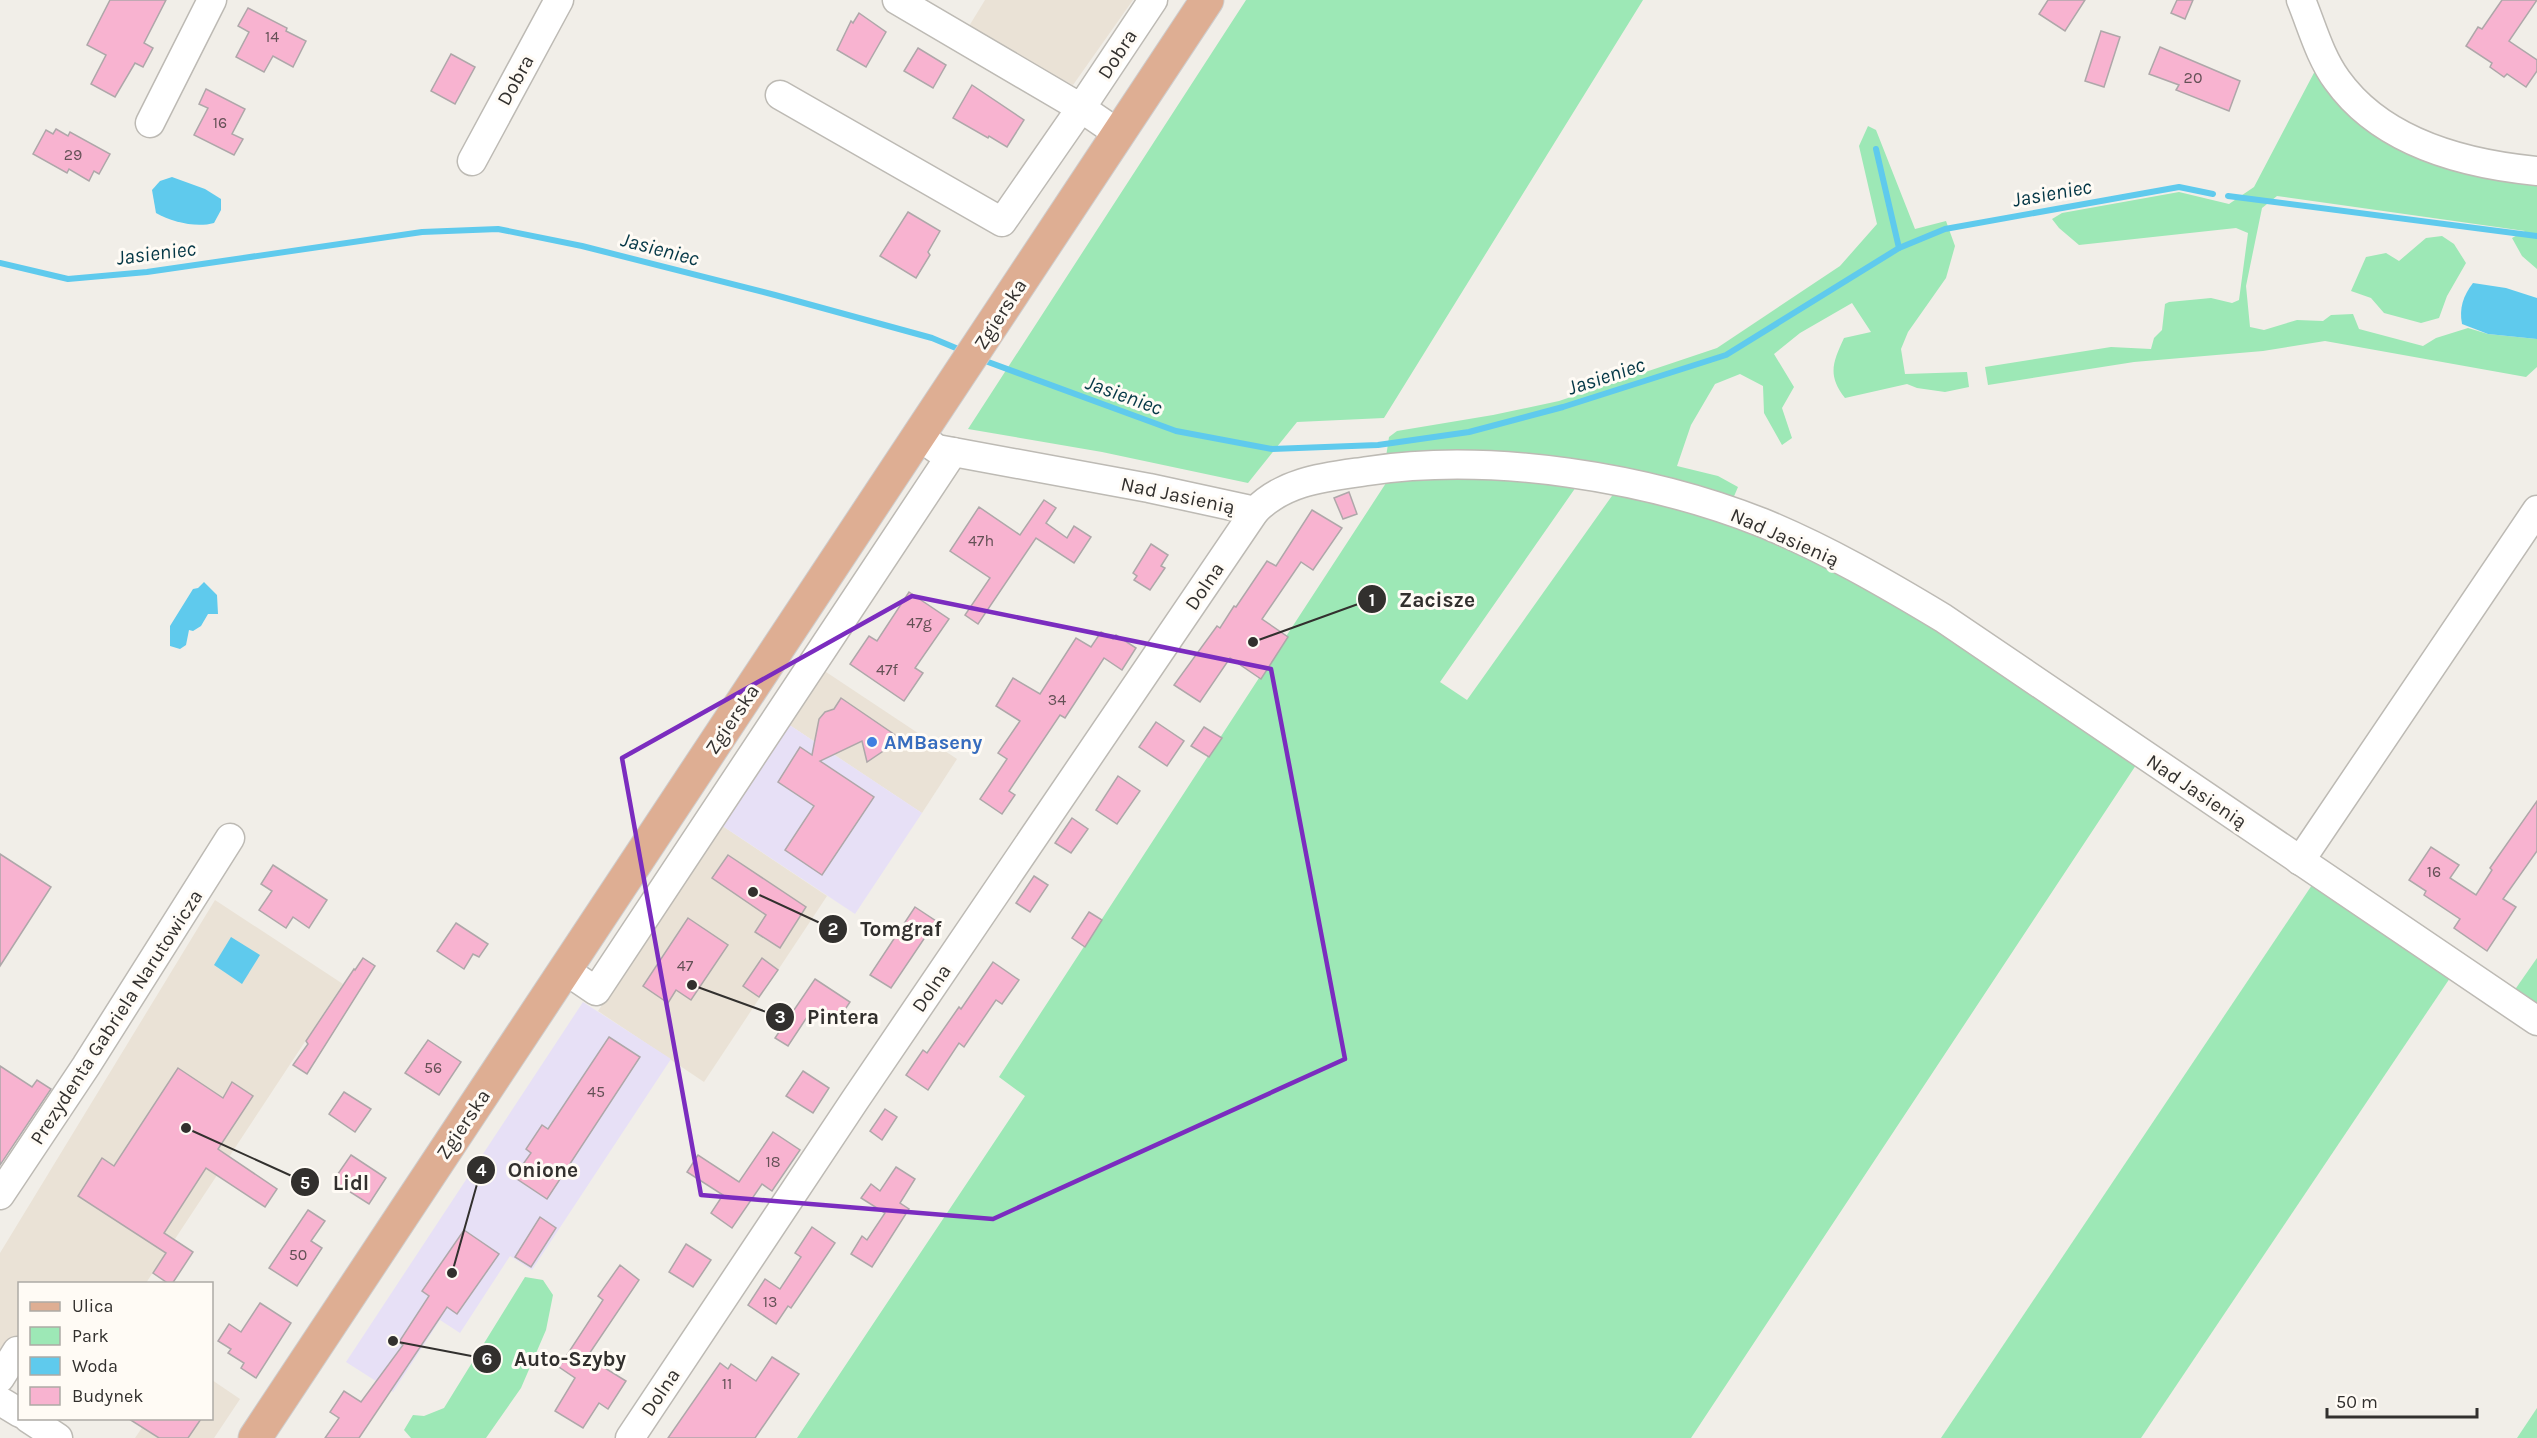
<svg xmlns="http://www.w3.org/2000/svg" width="2537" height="1438" font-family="Karla,sans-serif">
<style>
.built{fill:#eae2d6}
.industrial{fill:#e7e0f6}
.green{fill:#9de8b6}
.water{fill:#5fcaed}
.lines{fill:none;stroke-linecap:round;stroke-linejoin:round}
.stream{stroke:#5fcaed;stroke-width:6}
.building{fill:#f8b3d0;stroke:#aea7a9;stroke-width:1.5}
.minor-casing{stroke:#bdbab4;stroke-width:31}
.major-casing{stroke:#cecdcd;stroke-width:35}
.minor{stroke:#fff;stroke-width:28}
.major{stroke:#deae93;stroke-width:33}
.marked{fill:none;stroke:#7b2cbf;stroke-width:4.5;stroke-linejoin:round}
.shop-dot{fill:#3f7fe0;stroke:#fffbf5;stroke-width:2}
.labels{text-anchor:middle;stroke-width:6;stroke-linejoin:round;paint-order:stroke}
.number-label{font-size:16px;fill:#645156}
.street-label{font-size:20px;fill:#32302e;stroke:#fffbf5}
.shop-label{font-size:20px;font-weight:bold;fill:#366cbe;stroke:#fffbf5;text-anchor:start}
.water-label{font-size:21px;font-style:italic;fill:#043746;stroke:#fffbf5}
.leader{fill:none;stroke:#32302e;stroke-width:2}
.callout-dot{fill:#32302e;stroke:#fffbf5;stroke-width:2}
.mark-label{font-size:18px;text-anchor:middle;font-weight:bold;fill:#fff}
.callout-label{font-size:21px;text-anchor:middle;font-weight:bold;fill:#32302e;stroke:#fffbf5;stroke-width:6;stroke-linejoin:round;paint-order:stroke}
</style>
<rect width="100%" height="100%" fill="#f1eee8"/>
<g class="built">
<path d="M985,0H1133L1073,85L966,31Z"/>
<path d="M823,670L957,759L922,813L788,724Z"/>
<path d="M721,825L827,896L704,1082L598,1011Z"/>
<path d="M215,900L343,984L146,1283L20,1284L19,1379L0,1366V1253Z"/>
<path d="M212,1380L240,1399L214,1438H135L148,1419L212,1418Z"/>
</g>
<g class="industrial">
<path d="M788,724L922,813L855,914L721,825Z"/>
<path d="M583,1002L671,1059L532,1270L510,1256L460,1333L440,1320L393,1392L346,1362Z"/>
</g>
<g class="green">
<path d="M1246,0H1643L1384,418L1297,422L1248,483L1102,452L968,429Z"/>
<path d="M2316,69L2398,149L2420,159L2460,168L2537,178V269L2522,256L2512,238L2525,231L2277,196L2262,208L2246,286L2250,327L2264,330L2297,320L2323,321L2331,315L2353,314L2359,329L2423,346L2436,338L2468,328L2488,334L2537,339V367L2526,377L2325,341L2263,351L2134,362L1988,385L1985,367L2111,347L2151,349L2154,338L2162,330L2165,304L2169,302L2211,298L2232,303L2239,300L2248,233L2236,228L2079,245L2059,228L2052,219L2062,213L2179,192L2229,204L2254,187Z"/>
<path d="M1868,126L1876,130L1915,229L1946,221L1955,246L1946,278L1908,332L1901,349L1905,374L1967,372L1969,387L1945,392L1917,388L1907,384L1845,398C1827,375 1833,362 1844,338L1871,332L1852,303L1800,333L1774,354L1794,387L1782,408L1792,438L1782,445L1764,413L1763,386L1740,374L1715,384L1691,425L1677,466L1718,476L1738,487L1732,501L1386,457L1389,437L1397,431L1493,415L1559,401L1717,348L1840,266L1877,224L1859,146Z"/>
<path d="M2442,236L2454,244L2466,263L2447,296L2439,318L2421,323L2384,313L2371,298L2351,291L2366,257L2386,253L2399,261L2426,238Z"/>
<path d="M1458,472L1576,487L1440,682L1467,700L1614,493L1733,521L1932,620L2140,759L1691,1438H797L1025,1096L999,1077L1386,483Z"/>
<path d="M2314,882L2452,975L2141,1438H1941Z"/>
<path d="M2537,958V1006L2514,991Z"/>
<path d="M525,1277L543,1280L553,1295L546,1330L521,1388L486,1438H411L404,1430L413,1415L424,1416L444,1408Z"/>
<path d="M2537,1408V1438H2517Z"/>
</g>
<g class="water">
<path d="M172,177L205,189L221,199V210L214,223C196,228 172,222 156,213L152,190L160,181Z"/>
<path d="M2473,283L2506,288L2537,298V339L2488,334L2462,324C2459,308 2463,296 2473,283Z"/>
<path d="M204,582L217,595L218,614H208L201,626L193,631L189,630L186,645L180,649L170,646V626L193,589L198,588Z"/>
<path d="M231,937L260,955L242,984L214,965Z"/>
</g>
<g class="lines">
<g class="stream">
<path d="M1876,149L1899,248"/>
<path d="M2228,196L2537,236"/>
<path d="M0,263L68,279L147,272L422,232L498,229L582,246L775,295L932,338L963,351"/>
<path d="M980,359L1176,431L1272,449L1378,445L1469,432L1563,407L1726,355L1899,248L1945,229L2179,187L2213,194"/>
</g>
</g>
<g class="building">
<path d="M110,0H166L144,43L153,48L143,67L135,63L115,97L91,84L106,55L87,45Z"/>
<path d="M2048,0H2085L2065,31L2039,14Z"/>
<path d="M2177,0H2193L2185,19L2171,13Z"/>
<path d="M2502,0H2537L2509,41L2537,60V71L2526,87L2507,74L2504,77L2490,67L2492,63L2466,46L2478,27L2482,29Z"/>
<path d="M248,8L287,28L286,31L306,41L293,67L273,56L264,72L236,57L249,32L238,26Z"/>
<path d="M859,13L886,32L866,67L837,50L851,21L853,23Z"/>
<path d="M2101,31L2120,37L2104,87L2085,81Z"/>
<path d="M2160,47L2240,81L2229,111L2176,90L2179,85L2149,74Z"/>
<path d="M918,48L946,65L933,88L904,71Z"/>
<path d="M451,54L475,67L455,104L431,91Z"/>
<path d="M972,85L1024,120L1007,147L989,136L988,138L953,118Z"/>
<path d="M206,89L245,109L232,134L243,139L234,155L194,135L208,108L199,104Z"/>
<path d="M56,129L68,136L70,132L110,154L99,174L94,171L89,181L69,169L67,173L33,154L46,130L53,134Z"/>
<path d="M908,212L940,231L928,252L930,255L916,278L880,256Z"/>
<path d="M1349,492L1357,514L1343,519L1334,498Z"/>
<path d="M1044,500L1056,508L1046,523L1067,538L1074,526L1091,537L1074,563L1036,538L978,624L965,615L990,578L950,551L979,507L1020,535Z"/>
<path d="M1312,510L1342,528L1313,570L1301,562L1262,619L1288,637L1261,679L1230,658L1200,702L1174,685L1217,626L1220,628L1234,606L1236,607L1267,561L1276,566Z"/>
<path d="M1151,544L1168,555L1161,566L1165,568L1150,590L1134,580L1137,576L1133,573Z"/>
<path d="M909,592L949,619L915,668L923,673L904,701L850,664L869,636L877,641Z"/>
<path d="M1101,632L1113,639L1116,635L1136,648L1122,670L1104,658L1065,718L1060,715L1009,791L1015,795L1002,814L980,799L1007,759L998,753L1020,721L996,706L1013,678L1040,694L1076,638L1091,647Z"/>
<path d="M841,698L901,739L867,762L862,741L820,761L874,797L822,875L785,850L814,806L778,782L800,747L812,755L819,719L825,712L834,709Z"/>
<path d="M1156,722L1184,741L1167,766L1139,747Z"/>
<path d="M1204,727L1222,738L1209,757L1191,746Z"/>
<path d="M1118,776L1140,791L1117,824L1096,810Z"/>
<path d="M2537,801V851L2503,899L2516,907L2487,951L2454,928L2460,919L2424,895L2426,891L2409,880L2431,847L2459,865L2450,878L2476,895L2492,870L2490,868Z"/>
<path d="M1072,818L1088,829L1071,853L1055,843Z"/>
<path d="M0,854L51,887L0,966Z"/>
<path d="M728,855L806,907L780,948L755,932L766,915L712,878Z"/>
<path d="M273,865L327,900L309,928L293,917L286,928L259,910L272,891L261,884Z"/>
<path d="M1034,876L1048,885L1030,912L1016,903Z"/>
<path d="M915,907L936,921L891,988L870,975Z"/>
<path d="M1089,912L1102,920L1085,947L1072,938Z"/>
<path d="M688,918L728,945L691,1000L676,990L668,1003L643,986Z"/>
<path d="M456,923L488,944L479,957L473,954L464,969L437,951Z"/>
<path d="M363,958L375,966L307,1074L293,1065L308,1044L306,1041L354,969L355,970Z"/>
<path d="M762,958L778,970L759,997L743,986Z"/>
<path d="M993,962L1019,980L1002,1004L996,1000L964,1047L959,1043L928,1090L906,1075L923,1050L927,1053L959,1007L961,1009Z"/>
<path d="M815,979L850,1002L836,1023L813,1008L788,1046L775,1038Z"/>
<path d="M609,1037L640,1057L547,1199L514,1177L531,1153L526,1149L542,1125L548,1129Z"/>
<path d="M428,1040L461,1062L439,1095L405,1073Z"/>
<path d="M0,1066L32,1087L37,1080L51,1089L0,1165Z"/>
<path d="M178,1068L223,1098L232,1082L253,1096L218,1149L277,1189L265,1207L206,1168L164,1233L193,1252L172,1284H169L153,1273L166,1253L78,1196L102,1158L114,1166Z"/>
<path d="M803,1071L829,1088L813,1113L786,1096Z"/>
<path d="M344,1092L371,1109L355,1132L329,1114Z"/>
<path d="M885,1109L897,1117L882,1140L870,1131Z"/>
<path d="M773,1132L800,1150L772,1191L762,1184L732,1228L711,1213L723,1195L687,1172L698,1155L739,1182Z"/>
<path d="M351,1155L386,1178L369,1204L333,1181Z"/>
<path d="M896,1167L915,1179L900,1203L909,1209L872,1267L851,1254L862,1236L867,1240L885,1213L861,1198L871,1184L880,1191Z"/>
<path d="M308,1210L325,1221L311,1241L322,1248L297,1286L269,1268Z"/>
<path d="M540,1217L556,1228L531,1267L515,1257Z"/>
<path d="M812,1227L835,1243L791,1308L788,1306L776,1324L748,1305L765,1279L780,1289L801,1257L795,1253Z"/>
<path d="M464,1230L499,1254L457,1314L447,1307L359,1438H325L339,1418L330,1412L344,1391L361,1402L403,1345L399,1342L429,1296L422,1291Z"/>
<path d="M686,1244L711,1260L693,1287L669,1272Z"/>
<path d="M620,1265L639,1280L587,1357L626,1381L608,1409L599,1403L583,1428L555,1411L575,1378L559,1367L603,1300L598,1296Z"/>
<path d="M260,1303L291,1323L256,1378L241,1368L244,1363L228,1353L231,1349L218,1341L229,1324L241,1332Z"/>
<path d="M772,1357L799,1374L755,1438H668L720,1363L728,1369L731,1364L756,1381Z"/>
<path d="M129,1419H201L188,1438H159Z"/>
</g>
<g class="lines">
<defs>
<g id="minor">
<path d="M897,0L1081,108L1153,0"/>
<path d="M2301,0C2312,27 2320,57 2337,80C2382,143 2464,164 2537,171"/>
<path d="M780,95L1002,222L1081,108L1119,134"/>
<path d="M150,123L212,0"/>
<path d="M472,161L559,0"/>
<path d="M920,437L937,449L1149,488L1255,511C1285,480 1327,477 1368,471C1491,452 1647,477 1763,523C1826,549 1885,583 1943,618L2537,1021"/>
<path d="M2300,861L2537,510"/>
<path d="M565,970L596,991L953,452"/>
<path d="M0,1195L86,1066L230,838"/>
<path d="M0,1378L17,1351"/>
<path d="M0,1401L20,1413"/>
<path d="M28,1418L58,1438"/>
<path d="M630,1438L855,1100L1255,511"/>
</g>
<path id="major" d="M255,1438L1207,0"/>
</defs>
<use href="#minor" class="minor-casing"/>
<use href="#major" class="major-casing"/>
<use href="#minor" class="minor"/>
<use href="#major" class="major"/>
</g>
<path class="marked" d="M912,596L1271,669L1345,1059L993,1219L701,1195L622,758Z"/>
<circle class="shop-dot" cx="872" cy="742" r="6"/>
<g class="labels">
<g class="number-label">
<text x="272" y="42">14</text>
<text x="2193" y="83">20</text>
<text x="220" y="128">16</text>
<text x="73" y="160">29</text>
<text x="981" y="546">47h</text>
<text x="919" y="628">47g</text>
<text x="887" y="675">47f</text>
<text x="1057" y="705">34</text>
<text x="2434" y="877">16</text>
<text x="685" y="971">47</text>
<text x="433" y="1073">56</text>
<text x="596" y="1097">45</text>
<text x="773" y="1167">18</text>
<text x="298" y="1260">50</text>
<text x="770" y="1307">13</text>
<text x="727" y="1389">11</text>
</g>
<g class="street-label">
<text transform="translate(1117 54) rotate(-57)" y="7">Dobra</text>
<text transform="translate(515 80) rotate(-61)" y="7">Dobra</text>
<text transform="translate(1000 314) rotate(-57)" y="7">Zgierska</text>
<text transform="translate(1178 495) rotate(12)" y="7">Nad Jasienią</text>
<text transform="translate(1785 537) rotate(24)" y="7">Nad Jasienią</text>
<text transform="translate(1204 586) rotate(-56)" y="7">Dolna</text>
<text transform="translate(732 719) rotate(-56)" y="7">Zgierska</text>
<text transform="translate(2197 791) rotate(34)" y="7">Nad Jasienią</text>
<text transform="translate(931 988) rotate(-56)" y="7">Dolna</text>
<text transform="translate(116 1017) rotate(-57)" y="7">Prezydenta Gabriela Narutowicza</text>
<text transform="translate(463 1124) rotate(-56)" y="7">Zgierska</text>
<text transform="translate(660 1392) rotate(-56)" y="7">Dolna</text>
</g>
<g class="shop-label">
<text x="884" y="749">AMBaseny</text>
</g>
<g class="water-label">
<text transform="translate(2052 193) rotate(-10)" y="7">Jasieniec</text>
<text transform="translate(660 249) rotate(15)" y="7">Jasieniec</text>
<text transform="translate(156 253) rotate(-7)" y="7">Jasieniec</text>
<text transform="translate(1606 376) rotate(-18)" y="7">Jasieniec</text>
<text transform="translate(1124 395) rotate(20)" y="7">Jasieniec</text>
</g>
</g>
<path class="leader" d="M1253 642L1372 599M753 892L833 929M692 985L780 1017M452 1273L481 1170M186 1128L305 1182M393 1341L487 1359"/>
<g class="callout-dot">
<circle cx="1253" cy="642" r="6"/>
<circle cx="753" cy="892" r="6"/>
<circle cx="692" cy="985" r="6"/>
<circle cx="452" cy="1273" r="6"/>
<circle cx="186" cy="1128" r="6"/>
<circle cx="393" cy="1341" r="6"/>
<circle cx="1372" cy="599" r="15"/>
<circle cx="833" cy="929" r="15"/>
<circle cx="780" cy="1017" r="15"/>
<circle cx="481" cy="1170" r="15"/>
<circle cx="305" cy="1182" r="15"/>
<circle cx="487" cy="1359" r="15"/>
</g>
<g class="mark-label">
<text x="1372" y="606">1</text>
<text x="833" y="935">2</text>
<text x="780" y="1023">3</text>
<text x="481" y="1176">4</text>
<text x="305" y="1189">5</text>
<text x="487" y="1365">6</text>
</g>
<g class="callout-label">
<text x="1437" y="607">Zacisze</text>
<text x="901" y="936">Tomgraf</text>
<text x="843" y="1024">Pintera</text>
<text x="543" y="1177">Onione</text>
<text x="351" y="1190">Lidl</text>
<text x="570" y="1366">Auto-Szyby</text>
</g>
<rect x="18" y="1282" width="195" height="138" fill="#fffbf5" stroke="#adaaa5" stroke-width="1.5"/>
<rect x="30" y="1302" width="30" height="9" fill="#deae93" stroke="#adaaa5" stroke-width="1.5"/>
<text x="72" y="1312" font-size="18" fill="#32302e">Ulica</text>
<rect x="30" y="1327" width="30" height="18" fill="#9de8b6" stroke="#adaaa5" stroke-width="1.5"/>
<text x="72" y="1342" font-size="18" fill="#32302e">Park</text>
<rect x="30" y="1357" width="30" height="18" fill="#5fcaed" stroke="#adaaa5" stroke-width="1.5"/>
<text x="72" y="1372" font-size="18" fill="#32302e">Woda</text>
<rect x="30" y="1387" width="30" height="18" fill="#f8b3d0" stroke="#adaaa5" stroke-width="1.5"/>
<text x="72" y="1402" font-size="18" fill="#32302e">Budynek</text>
<path d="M2327 1408v9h150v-9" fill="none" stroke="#32302e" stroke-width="3"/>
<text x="2336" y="1408" font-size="18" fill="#32302e" stroke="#fffbf5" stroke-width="4.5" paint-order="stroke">50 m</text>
</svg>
